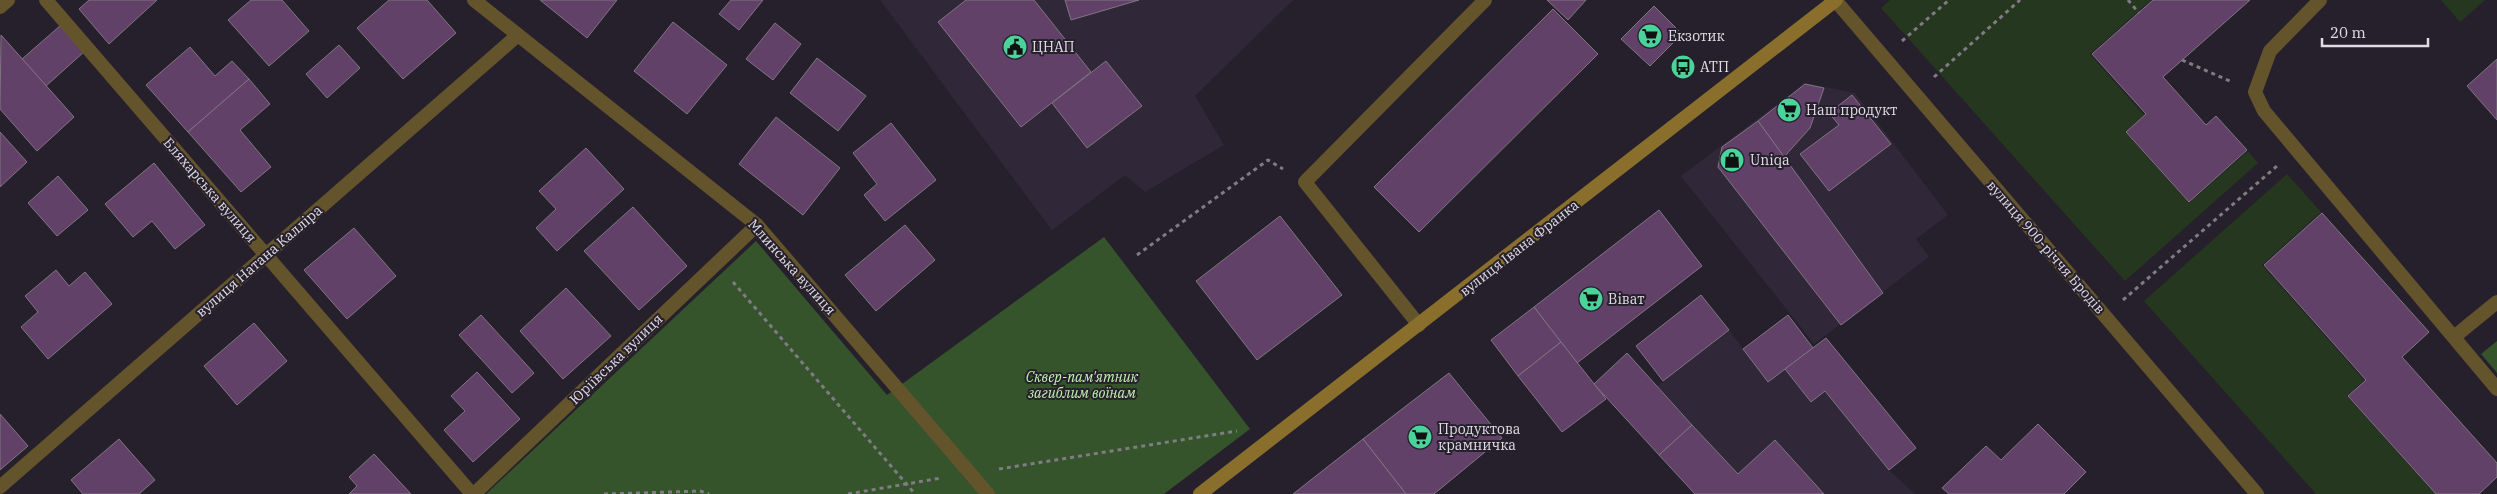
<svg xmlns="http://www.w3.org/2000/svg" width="2497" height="494" font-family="'IBM Plex Serif',serif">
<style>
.built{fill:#302739}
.green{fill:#25371e}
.forest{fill:#35542b}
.building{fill:#624168;stroke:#807582}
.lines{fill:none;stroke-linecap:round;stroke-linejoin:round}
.path{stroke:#807b85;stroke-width:3;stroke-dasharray:4 4;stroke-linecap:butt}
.service{stroke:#64542c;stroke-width:14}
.minor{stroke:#64542c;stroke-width:14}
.secondary{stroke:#896f2b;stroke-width:14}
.labels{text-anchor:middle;stroke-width:4;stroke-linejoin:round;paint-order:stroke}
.poi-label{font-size:14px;fill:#e0dce5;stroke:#26202c;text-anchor:start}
.street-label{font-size:14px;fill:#e0dce5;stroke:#26202c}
.park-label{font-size:14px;font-style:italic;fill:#c1f5b0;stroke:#26202c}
</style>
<rect width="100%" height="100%" fill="#26202c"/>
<g class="built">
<path d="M880,0H1293L1195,96L1224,145L1145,192L1125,175L1052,230Z"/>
<path d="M1805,83L1855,93L1948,215L1916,239L1929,257L1814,344L1681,176Z"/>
<path d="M1729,330L1768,382L1785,369L1811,402L1825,391L1889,470L1915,494H1824L1738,474L1657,386Z"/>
</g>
<g class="green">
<path d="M1890,0H2151L2090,54L2144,115L2125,132L2189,203L2248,151L2258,163L2125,281L1881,8Z"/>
<path d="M2441,0H2485L2460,22Z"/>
<path d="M2287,174L2321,212L2262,265L2364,380L2347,396L2435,494H2316L2144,301Z"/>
</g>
<g class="forest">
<path d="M1104,237L1250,429L1164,494H486L756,241L887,395Z"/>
<path d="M2497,341V373L2481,354Z"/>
</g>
<g class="building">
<path d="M89,0H157L109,44L79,9Z"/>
<path d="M251,0H282L309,31L269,66L228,20Z"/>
<path d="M389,0H427L456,33L403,79L357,28Z"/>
<path d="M540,0H617L587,38Z"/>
<path d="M731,0H763L739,30L719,14Z"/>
<path d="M966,0H1034L1091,72L1021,127L938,22Z"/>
<path d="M1065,0H1139L1071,20Z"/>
<path d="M1547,0H1586L1568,20Z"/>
<path d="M2153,0H2250L2163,77L2206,125L2216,116L2247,150L2189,202L2126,132L2146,114L2092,54Z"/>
<path d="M1654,6L1682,34L1650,66L1621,39Z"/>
<path d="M1553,9L1598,54L1419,232L1374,187Z"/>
<path d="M673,22L727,65L687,114L634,71Z"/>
<path d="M775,23L801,44L773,80L746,59Z"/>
<path d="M61,25L85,51L46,86L22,59Z"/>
<path d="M1,35L74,117L37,151L0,109Z"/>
<path d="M339,45L360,68L327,98L306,74Z"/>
<path d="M190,47L215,76L232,61L249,79L188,132L146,85Z"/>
<path d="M817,58L866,96L838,131L790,93Z"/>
<path d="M2497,59V120L2467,86Z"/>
<path d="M1106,61L1142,106L1087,148L1052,103Z"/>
<path d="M249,79L270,104L240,130L271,167L241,192L188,132Z"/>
<path d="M1805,84L1824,88L1810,128L1784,157L1758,121Z"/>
<path d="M1852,95L1891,144L1829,191L1800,154L1839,125L1829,113Z"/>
<path d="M776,117L840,168L803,215L739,164Z"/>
<path d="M1758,121L1883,293L1841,325L1718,167L1722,147Z"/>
<path d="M891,123L936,180L885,221L864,195L877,184L853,153Z"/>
<path d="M0,132L27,162L0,187Z"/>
<path d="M586,148L624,189L557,251L536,228L556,209L539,191Z"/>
<path d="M154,163L205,225L175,249L152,221L133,237L105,204Z"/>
<path d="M58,176L88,210L57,236L28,203Z"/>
<path d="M633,207L687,266L639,310L584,251Z"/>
<path d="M1659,210L1702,266L1577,363L1534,307Z"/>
<path d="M2322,213L2429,332L2402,357L2497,463V477L2479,494H2436L2348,396L2366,380L2264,265Z"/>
<path d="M1280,216L1342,295L1257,360L1196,281Z"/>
<path d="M905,225L935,260L876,311L845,275Z"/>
<path d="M354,228L396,276L347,319L304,270Z"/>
<path d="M56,270L69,286L85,272L112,304L48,359L21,327L38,312L25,296Z"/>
<path d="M566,288L611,336L563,379L520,331Z"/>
<path d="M1701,295L1729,330L1663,381L1636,346Z"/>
<path d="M1534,307L1561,342L1518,376L1491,340Z"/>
<path d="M481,315L534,373L512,393L459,335Z"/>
<path d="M1788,315L1813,348L1768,382L1743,349Z"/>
<path d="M254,323L287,361L237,405L204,366Z"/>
<path d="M1826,338L1916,448L1889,470L1825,391L1811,402L1785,369Z"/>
<path d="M1561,342L1606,399L1562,432L1518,376Z"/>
<path d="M1627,353L1692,425L1659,455L1594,384Z"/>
<path d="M477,372L520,419L473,462L444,430L465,411L451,396Z"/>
<path d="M1449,373L1502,438L1434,494H1406L1363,439Z"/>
<path d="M0,414L28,446L0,470Z"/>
<path d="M2038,424L2086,472L2064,494H1949L1942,488L1986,446L2001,460Z"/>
<path d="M1692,425L1738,474L1775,440L1824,494H1695L1659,455Z"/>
<path d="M119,439L155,480L139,494H83L71,480Z"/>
<path d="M1363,439L1406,494H1293Z"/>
<path d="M374,454L411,494H349L357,486L349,477Z"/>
</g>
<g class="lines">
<g class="path">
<path d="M2128,0L2139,13"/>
<path d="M1902,41L1949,0"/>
<path d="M2182,60L2232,82"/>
<path d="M1934,77L2020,0"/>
<path d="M1137,255L1268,160L1283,169"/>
<path d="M733,282L915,494"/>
<path d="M2123,300L2277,166"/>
<path d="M999,469L1237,431"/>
<path d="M604,494L700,491L709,494"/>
<path d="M848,494L941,478"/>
</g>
<g class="service">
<path d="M2320,0L2270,51L2255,92L2264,111L2497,389"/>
<path d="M1419,325L1305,182L1485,0"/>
<path d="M2454,337L2497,302"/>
</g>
<g class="minor">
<path d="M46,0L472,494"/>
<path d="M474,0L757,225L988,494"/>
<path d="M1835,0L2257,494"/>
<path d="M0,7L8,0"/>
<path d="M0,487L518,35"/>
<path d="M474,494L757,225"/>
</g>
<path class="secondary" d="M1200,494L1836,0"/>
</g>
<defs>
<symbol id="supermarket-disc" viewBox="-11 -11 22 22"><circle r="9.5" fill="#4ad49c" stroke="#26202c"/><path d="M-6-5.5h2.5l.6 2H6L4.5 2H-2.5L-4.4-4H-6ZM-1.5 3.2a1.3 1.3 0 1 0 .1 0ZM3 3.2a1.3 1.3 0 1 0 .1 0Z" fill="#111"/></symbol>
<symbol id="civic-disc" viewBox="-11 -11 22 22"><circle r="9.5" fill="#4ad49c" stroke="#26202c"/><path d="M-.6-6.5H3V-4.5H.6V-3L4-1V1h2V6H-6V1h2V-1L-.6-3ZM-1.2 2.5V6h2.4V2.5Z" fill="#111"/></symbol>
<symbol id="bus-disc" viewBox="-11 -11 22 22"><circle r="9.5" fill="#4ad49c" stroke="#26202c"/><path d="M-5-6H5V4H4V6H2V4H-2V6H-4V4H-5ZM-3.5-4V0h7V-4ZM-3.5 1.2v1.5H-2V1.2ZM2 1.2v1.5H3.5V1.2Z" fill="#111"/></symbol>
<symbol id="shop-disc" viewBox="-11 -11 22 22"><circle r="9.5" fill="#4ad49c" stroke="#26202c"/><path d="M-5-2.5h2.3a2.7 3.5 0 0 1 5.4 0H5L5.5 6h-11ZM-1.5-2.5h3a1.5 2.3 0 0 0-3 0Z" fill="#111"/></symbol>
</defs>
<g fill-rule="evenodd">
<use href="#supermarket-disc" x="1636" y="22" width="28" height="28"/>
<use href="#civic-disc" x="1001" y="33" width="28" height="28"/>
<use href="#bus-disc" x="1669" y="53" width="28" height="28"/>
<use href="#supermarket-disc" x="1775" y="96" width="28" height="28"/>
<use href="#shop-disc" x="1718" y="146" width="28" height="28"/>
<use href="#supermarket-disc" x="1577" y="285" width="28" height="28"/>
<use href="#supermarket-disc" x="1406" y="423" width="28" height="28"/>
</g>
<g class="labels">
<g class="poi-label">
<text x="1668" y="41">Екзотик</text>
<text x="1032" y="52">ЦНАП</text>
<text x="1700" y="72">АТП</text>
<text x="1806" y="115">Наш продукт</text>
<text x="1750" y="165">Uniqa</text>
<text x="1608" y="304">Віват</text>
<text x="1438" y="434">Продуктова<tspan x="1438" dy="16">крамничка</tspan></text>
</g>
<g class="street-label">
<text transform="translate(210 190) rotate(49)" y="5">Бляхарська вулиця</text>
<text transform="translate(2046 247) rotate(49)" y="5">вулиця 900-річчя Бродів</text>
<text transform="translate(1519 248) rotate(-38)" y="5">вулиця Івана Франка</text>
<text transform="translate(259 261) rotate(-41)" y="5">вулиця Натана Калліра</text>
<text transform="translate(792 267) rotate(48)" y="5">Млинська вулиця</text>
<text transform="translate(616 359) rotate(-44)" y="5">Юріївська вулиця</text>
</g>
<g class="park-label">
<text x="1082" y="382">Сквер-пам'ятник<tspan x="1082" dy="16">загиблим воїнам</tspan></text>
</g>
</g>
<path d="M2322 38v8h106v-8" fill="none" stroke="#e0dce5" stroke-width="2.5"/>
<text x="2330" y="38" font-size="15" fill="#e0dce5" stroke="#26202c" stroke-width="4" paint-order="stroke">20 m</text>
</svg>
